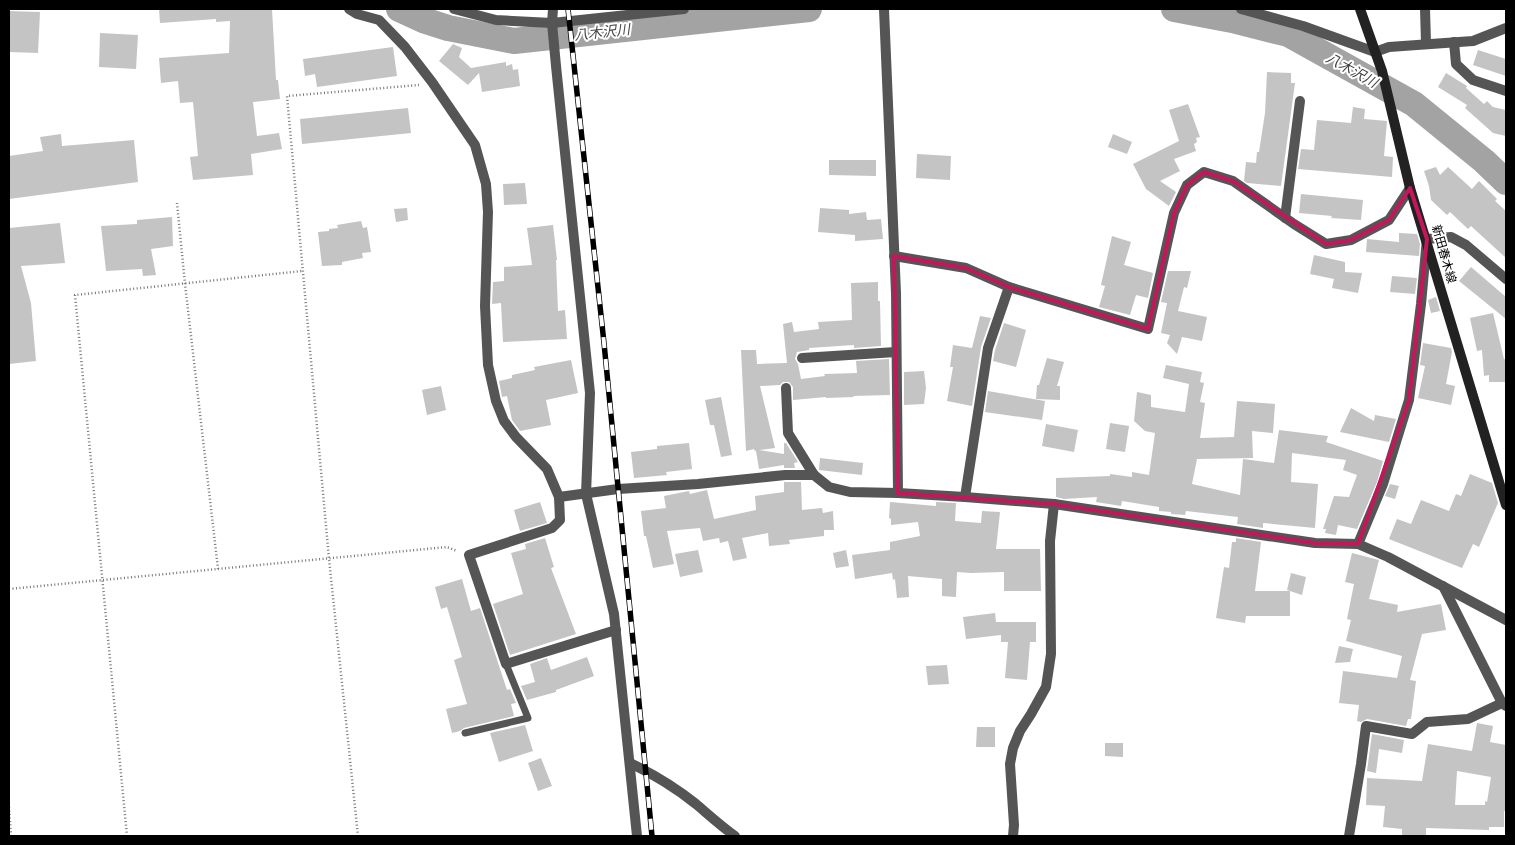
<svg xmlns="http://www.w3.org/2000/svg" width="1515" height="845" font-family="'Roboto Condensed','Noto Sans JP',sans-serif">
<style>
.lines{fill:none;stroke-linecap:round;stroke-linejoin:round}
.river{stroke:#a3a3a3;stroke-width:26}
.building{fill:#c4c4c4;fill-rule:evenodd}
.path{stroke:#777;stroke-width:2.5;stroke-dasharray:1 2.5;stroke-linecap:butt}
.service{stroke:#555;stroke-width:7}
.minor{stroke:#555;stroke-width:10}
.tertiary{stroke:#555;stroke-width:10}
.secondary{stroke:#222;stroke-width:10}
.rail-casing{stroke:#000;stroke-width:5.5}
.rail{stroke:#fff;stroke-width:4;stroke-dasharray:11;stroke-linecap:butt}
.marked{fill:none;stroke:#c2185b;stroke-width:4;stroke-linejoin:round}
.labels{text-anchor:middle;stroke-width:4;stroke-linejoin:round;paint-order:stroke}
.street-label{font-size:12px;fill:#000;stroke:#fff}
.water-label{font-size:14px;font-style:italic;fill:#444;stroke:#fff}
</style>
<rect width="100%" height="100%" fill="#fff"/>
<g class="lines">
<g class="river">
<path d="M399,9L423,20L448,28L514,41L809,9"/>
<path d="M1174,9L1232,20L1288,34L1414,104L1484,161L1506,182"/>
</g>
</g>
<g class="building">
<path d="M159,9H272L276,80H278L280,99L253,102L257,136L279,133L282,149L251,154L253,175L193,180L190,157L198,156L193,102L180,103L178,81L161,83L159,58L229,53L230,21L216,22V19L160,23Z"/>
<path d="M9,11L40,12L38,53L9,52Z"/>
<path d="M100,33L138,35L136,69L99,67Z"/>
<path d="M453,44L462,48L459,57L471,68L506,62V66L512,64L513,70L518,69L520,86L482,92L479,73L468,85L439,61Z"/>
<path d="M393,47L397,76L317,87L315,74L305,76L303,59Z"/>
<path d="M1478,50L1506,59V76L1473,65Z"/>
<path d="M1267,72L1291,73V83H1295L1281,186L1247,183L1244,181L1246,162L1256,163L1257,152H1259L1265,113Z"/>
<path d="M1446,73L1467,86L1466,88L1484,104L1487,101L1493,107L1506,110V136L1493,133L1465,108L1467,105L1438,87Z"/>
<path d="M1188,104L1200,137L1196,138L1197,142L1194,144L1196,151L1174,159L1180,171L1160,181L1176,192L1169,206L1146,189L1133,164L1179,141L1169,110Z"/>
<path d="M1353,107L1365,109L1364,119L1387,121L1384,156L1393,157L1392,177L1298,169L1301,149L1314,150L1317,120L1351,123Z"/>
<path d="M408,108L411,133L302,144L300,119Z"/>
<path d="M61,134L62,146L134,140L138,182L9,199V156L43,151L40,137Z"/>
<path d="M1113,134L1132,142L1127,154L1108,147Z"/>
<path d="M917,154L951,156L950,180L916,178Z"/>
<path d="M829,160H876V176L829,175Z"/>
<path d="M1436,167L1440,175L1448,167L1472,189L1479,181L1497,199L1495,201L1506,211V258L1471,226L1468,229L1450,212L1447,215L1431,200L1429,186L1424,171Z"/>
<path d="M525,183L527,204L504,205L503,184Z"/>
<path d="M1301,194L1363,200L1361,220L1331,218L1332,216L1299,213Z"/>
<path d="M407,208L408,220L396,222L394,209Z"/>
<path d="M820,208L849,210V214L866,212L867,220L881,219L883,239L855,241V235L818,232Z"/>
<path d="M172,217L173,246L151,249L156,275L143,276L142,269L106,271L101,226L137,224V220Z"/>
<path d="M361,221L363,228L367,227L371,252L362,253L363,258L342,262V265L322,266L318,232L329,231V229L338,228L337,225Z"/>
<path d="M60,223L65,263L21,266L31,303L36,361L9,364V228Z"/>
<path d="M553,225L557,260H556L558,311L565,310L567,339L503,342L501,303L492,304L493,282L504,281V267L532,265L527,228Z"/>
<path d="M1399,233L1417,234L1420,244L1419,256L1366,252L1367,239L1399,242Z"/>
<path d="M1112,236L1131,242L1124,265L1153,273L1148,298L1136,295L1130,315L1099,307L1105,286L1101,285Z"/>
<path d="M1314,255L1345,262V272L1362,273L1358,293L1332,288L1334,279L1310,274Z"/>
<path d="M1471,267L1506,297V319L1459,281Z"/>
<path d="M1168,271H1191L1187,288L1184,287L1178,311L1207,317L1202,341L1182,337L1177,354L1167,343L1170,335L1161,333L1167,303L1161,302Z"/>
<path d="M1392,276L1417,278L1415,294L1390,292Z"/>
<path d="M878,282V301H880L881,346L854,348V345L809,348V350L797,352L795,359L798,364L801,379L825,376L824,374L857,373L856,361L889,359L890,395L853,396L854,397L826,398V397L793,400V387L789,382H783L780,385L760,386L775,448L759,450L784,454V443H786L798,462L794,463L795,468H784V465L759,469L756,451H755L754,449L746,451L741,350H756L757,364L787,363L783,324L792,322L794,332L819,329L818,322L852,320L851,283Z"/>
<path d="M1436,297L1440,311L1431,313L1428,300Z"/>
<path d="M1493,313L1504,359H1506V382H1489V375L1484,376L1482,350L1477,351L1470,318Z"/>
<path d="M980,316L991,318L981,347L972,406L947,401L953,367H950L953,345L972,348Z"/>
<path d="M1004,323L1026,330L1016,367L993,361L995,350Z"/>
<path d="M1423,343L1451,348L1452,352L1446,384L1455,386L1451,405L1418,398L1425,366L1420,365Z"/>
<path d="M1047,358L1064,362L1057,386H1060V400L1036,399L1037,385H1039Z"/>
<path d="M571,360L578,393L546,400L551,425L520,431L512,420L507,396L502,397L499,381L512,378V375L535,370L534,367Z"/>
<path d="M1166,365L1202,372L1200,382L1204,383L1200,402L1205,403L1200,438L1234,437L1237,401L1275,404L1273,433L1252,431L1253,458L1197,459L1192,484L1240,495L1243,459L1274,463L1279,430L1328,436L1326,442L1383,461L1377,482L1357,529L1338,525L1336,535L1325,533L1326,529H1323L1334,496L1349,497L1357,475L1343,470L1346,460L1292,453L1291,482L1318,484L1315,528L1263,523V528L1237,524L1238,517L1186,511L1185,515L1171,514V512L1159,511V507L1122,501L1121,506L1096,502L1097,497L1064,499L1056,497V478L1110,476V474L1132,477V472L1149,475L1155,433L1145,431L1134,421L1137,392L1151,395V407L1185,412L1189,384L1163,378Z"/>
<path d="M924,371L926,388L924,404L904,405V372Z"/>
<path d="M441,386L446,410L427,415L422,390Z"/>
<path d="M988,391L1045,401L1042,420L985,412Z"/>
<path d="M721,397L732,455L721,457L714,425H710L705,400Z"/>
<path d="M1351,408L1374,421L1375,415L1396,419L1389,442L1340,432Z"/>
<path d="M1110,423L1129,426L1125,452L1106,449Z"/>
<path d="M1046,424L1078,430L1074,452L1042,446Z"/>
<path d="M689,443L692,469L666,472L667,475L634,478L631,452L657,449V446Z"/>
<path d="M820,458L863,463L862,475L819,470Z"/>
<path d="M1470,474L1492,483L1498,503L1479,547L1473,544L1462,568L1389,539L1397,519L1411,524L1421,500L1449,511L1456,494L1461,496Z"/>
<path d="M784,482H801L802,510L822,508L823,513L833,511L834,530H824V536L789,540L790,544L769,546L768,533L742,538L747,558L733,561L728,541L720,543L719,538L703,541L700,528L667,531L674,564L653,568L646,536H644L641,511L666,508L664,496L689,491L690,494L707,490L714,519L756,510L755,496L784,492Z"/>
<path d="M1390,484L1399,486L1395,499L1385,496Z"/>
<path d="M540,502L547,523L520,531L514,510Z"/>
<path d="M890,502L936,506V502L956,503L955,521L981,523L982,511L1000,512L996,549H1040L1041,591H1004V572L971,573L957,572L956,597L942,596V579L908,576L909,597L897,598L895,579L893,580L892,573L855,579L852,555L890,550V542L920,536L918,522L891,525V519L889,518Z"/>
<path d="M545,538L554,567L551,568L576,634L510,655L493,604L523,594L511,553L526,549L525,544Z"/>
<path d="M1236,538L1261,542L1255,591H1290V616H1246L1245,623L1216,618L1224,567L1229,568L1232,542H1236Z"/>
<path d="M698,550L703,572L680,577L675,554Z"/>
<path d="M846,550L849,566L836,568L833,553Z"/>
<path d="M1352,553L1379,560L1369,599L1398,605L1397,612L1441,604L1446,630L1422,634L1410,680L1416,681L1411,719H1408L1406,726L1367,719L1361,722L1357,721L1359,705L1339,703L1343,671L1397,678L1402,656L1346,641L1351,620L1347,619L1354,584L1345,582Z"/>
<path d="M1291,573L1306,577L1302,595L1287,590Z"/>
<path d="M462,579L471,611L480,608L507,690L510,689L516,703L511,704L514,716L464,728L460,731L452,733L446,709L467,704L454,660L462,657L447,607L441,609L435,587Z"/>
<path d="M995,613L996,622H1036V642H1030L1027,680L1005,678L1008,642H1001V635L966,639L963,617Z"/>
<path d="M1339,646L1353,649L1350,662L1335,663Z"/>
<path d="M587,657L594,676L556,690V692L527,700L521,686L535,682L530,664L547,658L551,670Z"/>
<path d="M947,665L949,684L928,685L926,666Z"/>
<path d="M1477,723L1493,726L1490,742L1506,745V811H1504V827H1489V830L1426,828V835H1402V829L1383,827L1385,806L1366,805L1367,778L1422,781L1428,744L1472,751ZM1457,771L1491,777L1487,802L1485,801V805H1455Z"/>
<path d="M525,725L533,751L499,762L490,733Z"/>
<path d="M977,727H995V747H976Z"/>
<path d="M1372,734L1404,740L1402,753L1379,749L1376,773L1367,771Z"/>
<path d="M1105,743H1123V757L1105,756Z"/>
<path d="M541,758L552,786L538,791L528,763Z"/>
</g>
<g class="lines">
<g class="path">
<path d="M177,203L185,284L218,569"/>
<path d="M9,589L447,547L457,551"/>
<path d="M9,807L11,836"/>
<path d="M127,836L75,295L302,271"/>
<path d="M358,836L329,559L287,96L419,85"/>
</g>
<path class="service" d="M465,733L528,718L506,664"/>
<g class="minor">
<path d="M349,9L357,14L379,20L405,47L432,82L475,145L486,184L488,212L485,306L488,365L496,401L504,421L516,437L547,469L559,497L560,520L552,528L469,555L506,664L616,630"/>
<path d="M454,9L496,20L552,23L684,9"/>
<path d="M884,9L896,293L898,493"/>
<path d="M1241,9L1303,26L1375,52L1389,47L1473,41L1506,28"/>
<path d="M1425,9L1426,43"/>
<path d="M1454,42L1456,64L1473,80L1506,91"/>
<path d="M1285,218L1300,101"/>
<path d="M894,256L966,268L1009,287L1148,329L1174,213L1187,185L1204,172L1233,181L1294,224L1326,244L1351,240L1389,220L1410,188"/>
<path d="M802,358L896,352"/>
<path d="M786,388L788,433L814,475"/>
<path d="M559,497L618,489L698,484L785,475H814L829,487L850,492L898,493L965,497L1054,504L1315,543L1358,544L1388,557L1506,620"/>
<path d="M965,497L988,348L1009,287"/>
<path d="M1358,544L1383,484L1409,400L1421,304L1427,239L1451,237L1466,245L1506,279"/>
<path d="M1443,586L1502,703L1506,706"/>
<path d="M630,763C653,774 676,788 696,804C709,815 721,826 735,836"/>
<path d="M1013,836L1014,825L1010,764L1013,748L1020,731L1031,714L1046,687L1051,654L1050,541L1054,504"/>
<path d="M1349,836L1361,764L1366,726L1412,734L1427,722L1468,719L1502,703"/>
</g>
<path class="tertiary" d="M553,9L552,23L556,66L590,393L586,494L614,614L637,836"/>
<path class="secondary" d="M1360,9L1382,71L1410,188L1506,505"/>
<defs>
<path id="rail" d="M568,9L604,343L652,836"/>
</defs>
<use href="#rail" class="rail-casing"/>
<use href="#rail" class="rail"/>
</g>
<path class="marked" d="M1204,172L1233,181L1326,244L1351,240L1389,220L1410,188L1427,239L1409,400L1358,544L1315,543L1054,504L898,493L894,256L966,268L1009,287L1148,329L1174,213L1187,185Z"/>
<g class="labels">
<g class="street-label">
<text transform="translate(1444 254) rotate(74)" y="4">新田春木線</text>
</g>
<g class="water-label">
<text transform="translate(602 32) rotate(-6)" y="5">八木沢川</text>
<text transform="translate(1352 70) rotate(29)" y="5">八木沢川</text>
</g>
</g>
<rect width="1515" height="845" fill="none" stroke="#000000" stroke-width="20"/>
</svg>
